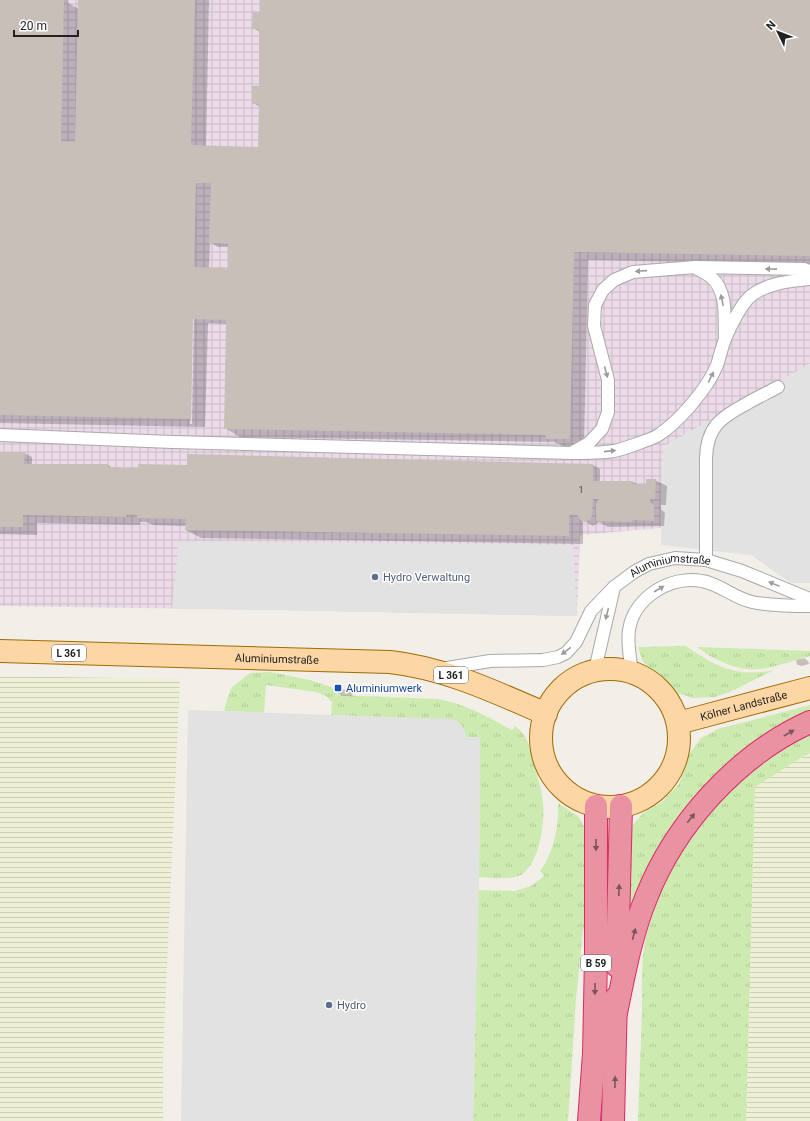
<svg xmlns="http://www.w3.org/2000/svg" width="810" height="1121" font-family="Roboto,sans-serif">
<style>
.industrial{fill:url(#industrial-grid)}
.farmland{fill:url(#farmland-rules)}
.grass{fill:url(#grass-tufts)}
.parking{fill:#e2e2e2}
.shadow{fill:#0003;fill-rule:evenodd}
.building{fill:#c7bfb8;fill-rule:evenodd}
.lines{fill:none;stroke-linecap:round;stroke-linejoin:round}
.lane-casing{stroke:#a9a9a9;stroke-width:14}
.primary-casing{stroke:#a06b00;stroke-width:24}
.highway-casing{stroke:#dc2a67;stroke-width:24}
.lane{stroke:#fff;stroke-width:12}
.primary{stroke:#fcd6a4;stroke-width:22}
.highway{stroke:#e892a2;stroke-width:22}
.oneway{fill:#9c9c9c}
.oneway2{fill:#7b545c}
.service-dot{fill:#5c6f8a;stroke:#fff;stroke-width:1.5}
.transit-dot{fill:#1a4fb4;stroke:#fff;stroke-width:1.5}
.labels{text-anchor:middle;stroke-width:3;stroke-linejoin:round;paint-order:stroke}
.number-label{font-size:9px;fill:#4b4948}
.shield{fill:#fff;stroke:#646464;stroke-width:1}
.shield-label{font-size:10px;font-weight:bold;fill:#222}
.street-label{font-size:11px;fill:#222;stroke:#fff}
.service-label{font-size:11px;fill:#4e5e75;stroke:#fff;text-anchor:start}
.transit-label{font-size:11px;fill:#164399;stroke:#fff;text-anchor:start}
</style>
<defs>
<pattern id="industrial-grid" width="8" height="8" patternUnits="userSpaceOnUse"><rect width="8" height="8" fill="#ebdbe8"/><path d="M0 4h8M4 0v8" fill="none" stroke="#c9bcc7"/></pattern>
<pattern id="farmland-rules" width="6" height="5" patternUnits="userSpaceOnUse"><rect width="6" height="5" fill="#eef0d5"/><path d="M0 2.5h6" fill="none" stroke="#ccceb7"/></pattern>
<pattern id="grass-tufts" width="24" height="20" patternUnits="userSpaceOnUse"><rect width="24" height="20" fill="#cdebb0"/><path d="M3 7l-1-3M5 7V3M7 7l1-3M15 17l-1-3M17 17v-4M19 17l1-3" fill="none" stroke="#b0c997"/></pattern>
</defs>
<rect width="100%" height="100%" fill="#f2efe9"/>
<path class="industrial" d="M0,0H810V364L663,447L661,528L580,535L577,616L281,610L0,606Z"/>
<g class="farmland">
<path d="M0,676L180,679L163,1055V1121H0Z"/>
<path d="M810,753V1121H746L755,786L802,757Z"/>
</g>
<g class="grass">
<path d="M686,646C715,667 739,678 774,670L730,692L715,697L694,698L677,693L643,662L638,647Z"/>
<path d="M697,647L810,651V656C795,660 776,667 761,669C740,672 713,660 697,647Z"/>
<path d="M271,672L310,680L337,689V695L438,699C466,704 488,717 512,730L515,726C518,729 522,731 524,735C529,742 531,752 533,760C537,774 541,787 543,802C545,822 540,863 521,875C511,880 490,878 479,877L480,737H466L465,732L331,718L332,702L326,696L316,692L266,685L264,713L224,711L228,696L232,687L250,673Z"/>
<path d="M810,705V714L751,748L627,932L626,843L632,826L642,814L662,802L679,784L690,753L701,738L718,729Z"/>
<path d="M810,735V753L802,757L755,787L746,1121H638C639,1084 641,1046 642,1009C642,989 641,968 644,948C645,937 649,926 652,916C676,840 738,770 810,735Z"/>
<path d="M558,803L579,817L587,832L590,911L583,931L576,999L568,1121H473L478,890L515,891L531,886L544,876L540,871C554,852 559,827 558,803Z"/>
</g>
<g class="parking">
<path d="M810,364V583H791L751,555L661,545L663,447Z"/>
<path d="M179,541L573,545L577,616L172,608Z"/>
<path d="M188,710L449,719L455,720L461,724L465,732L466,737H480L479,877L473,1121H181Z"/>
</g>
<g class="shadow">
<path d="M0,0H68V3L79,9V0H209L206,147L259,148L260,107L253,103L260,87V32L253,28L261,13V0H810V264L588,260L584,447L562,446L555,442L240,437L225,428L227,324L208,323L205,427L0,423ZM210,242L218,247H229V270L209,268ZM192,318H194L192,424H190Z"/>
<path d="M0,453H24L32,457V465H108L113,468L139,469L188,466V455L593,465L600,469V482H633L639,485H647L655,480L667,486L666,505H661V509L665,513L664,526L608,527L599,522L593,526L583,520V544L201,538L186,530V526L153,525L147,522H140V525L37,523V535L0,534Z"/>
<path d="M805,659L808,661L809,664L801,666L797,664Z"/>
<path d="M349,691L353,693L352,696H342L339,694Z"/>
</g>
<g class="building">
<path d="M0,0H64L61,141L75,142L78,0H195L191,145L258,147L259,104H252V86H259V29H252L253,12H260V0H810V256L574,252L570,439H546V435L224,429L226,320L193,319L191,419L0,415ZM196,183H211L209,243L228,244V268L194,267Z"/>
<path d="M0,452H25L24,464H108V467L138,468V464L187,465V454L593,464V481H633V484H646V479H656L655,499H650V502L654,505V521L632,520V522L596,521V504L599,499H593L592,516L590,520L585,522L580,520L578,515H569V536L185,530L186,519L137,518V515L126,514V517L23,515V527H0Z"/>
<path d="M805,658L806,662L797,665L796,660Z"/>
<path d="M338,689L350,690L349,695L338,694Z"/>
</g>
<g class="lines">
<defs>
<g id="lane">
<path d="M696,268C701,271 708,274 712,278C728,293 724,318 725,338"/>
<path d="M0,435L172,442L571,453C585,453 600,453 614,451C621,450 651,439 657,436C678,423 708,388 717,365C720,356 722,347 725,339C730,327 742,302 752,295C768,283 790,281 810,279"/>
<path d="M573,452L589,443L602,429L608,412V380L594,326L595,305L603,290L614,280L633,272L695,267L804,269L810,271"/>
<path d="M706,560V458C707,427 720,418 746,404C756,398 767,393 778,387"/>
<path d="M441,669L490,661L543,660L558,657L566,653L576,642L591,611L614,587"/>
<path id="s1" d="M595,670L614,587L634,572L649,564L675,558L706,560L742,571L810,599"/>
<path d="M632,672C630,658 627,644 629,630C634,597 671,575 702,581C720,584 734,598 752,602C771,606 791,606 810,606"/>
</g>
<g id="primary">
<path id="s2" d="M0,651L390,662C445,668 495,692 546,714"/>
<circle cx="610" cy="738" r="69"/>
<path id="s3" d="M678,723L810,688"/>
</g>
<g id="highway">
<path d="M617,966L621,806"/>
<path d="M616,1013C624,974 631,935 646,898C675,824 737,755 810,722"/>
<path d="M589,1121L594,1054L596,957V806"/>
<path d="M613,1121L616,998"/>
</g>
</defs>
<use href="#lane" class="lane-casing"/>
<use href="#primary" class="primary-casing"/>
<use href="#highway" class="highway-casing"/>
<use href="#lane" class="lane"/>
<use href="#primary" class="primary"/>
<use href="#highway" class="highway"/>
</g>
<defs><path id="oneway-solid" d="M-6-.8H1V-3.2L6.5 0L1 3.2V.8H-6Z"/></defs>
<g class="oneway">
<use href="#oneway-solid" transform="translate(771 269) rotate(-179)"/>
<use href="#oneway-solid" transform="translate(641 271) rotate(176)"/>
<use href="#oneway-solid" transform="translate(722 300) rotate(-102)"/>
<use href="#oneway-solid" transform="translate(606 372) rotate(75)"/>
<use href="#oneway-solid" transform="translate(711 377) rotate(-63)"/>
<use href="#oneway-solid" transform="translate(610 451) rotate(-6)"/>
<use href="#oneway-solid" transform="translate(774 584) rotate(-158)"/>
<use href="#oneway-solid" transform="translate(659 589) rotate(-30)"/>
<use href="#oneway-solid" transform="translate(607 614) rotate(104)"/>
<use href="#oneway-solid" transform="translate(566 651) rotate(143)"/>
</g>
<g class="oneway2">
<use href="#oneway-solid" transform="translate(789 733) rotate(-30)"/>
<use href="#oneway-solid" transform="translate(691 818) rotate(-52)"/>
<use href="#oneway-solid" transform="translate(596 845) rotate(90)"/>
<use href="#oneway-solid" transform="translate(619 890) rotate(-88)"/>
<use href="#oneway-solid" transform="translate(634 934) rotate(-75)"/>
<use href="#oneway-solid" transform="translate(595 989) rotate(91)"/>
<use href="#oneway-solid" transform="translate(615 1082) rotate(-89)"/>
</g>
<g class="service-dot">
<circle cx="375" cy="577" r="4"/>
<circle cx="329" cy="1005" r="4"/>
</g>
<rect class="transit-dot" x="334" y="684" width="8" height="8" rx="2"/>
<g class="labels">
<g class="number-label">
<text x="581" y="493">1</text>
</g>
<g class="shield">
<rect x="52" y="645" width="34" height="16" rx="3"/>
<rect x="434" y="667" width="34" height="16" rx="3"/>
<rect x="581" y="955" width="30" height="16" rx="3"/>
</g>
<g class="shield-label">
<text x="69" y="657">L 361</text>
<text x="451" y="679">L 361</text>
<text x="596" y="967">B 59</text>
</g>
<g class="street-label">
<text dy="4" stroke="none"><textPath href="#s1" startOffset="148">Aluminiumstraße</textPath></text>
<text dy="4" stroke="none"><textPath href="#s2" startOffset="277">Aluminiumstraße</textPath></text>
<text dy="4" stroke="none"><textPath href="#s3" startOffset="68">Kölner Landstraße</textPath></text>
</g>
<g class="service-label">
<text x="383" y="581">Hydro Verwaltung</text>
<text x="337" y="1009">Hydro</text>
</g>
<g class="transit-label">
<text x="346" y="692">Aluminiumwerk</text>
</g>
</g>
<g transform="translate(778 32) rotate(313)" stroke="#ffffff" stroke-width="3" paint-order="stroke">
<path d="M0-3L7 15L0 10L-7 15Z" fill="#222222"/>
<text y="-6" font-size="11" font-weight="bold" text-anchor="middle" fill="#222222">N</text>
</g>
<path d="M14 30v6h64v-6" fill="none" stroke="#222222" stroke-width="2"/>
<text x="20" y="30" font-size="12" fill="#222222" stroke="#ffffff" stroke-width="3" paint-order="stroke">20 m</text>
</svg>
